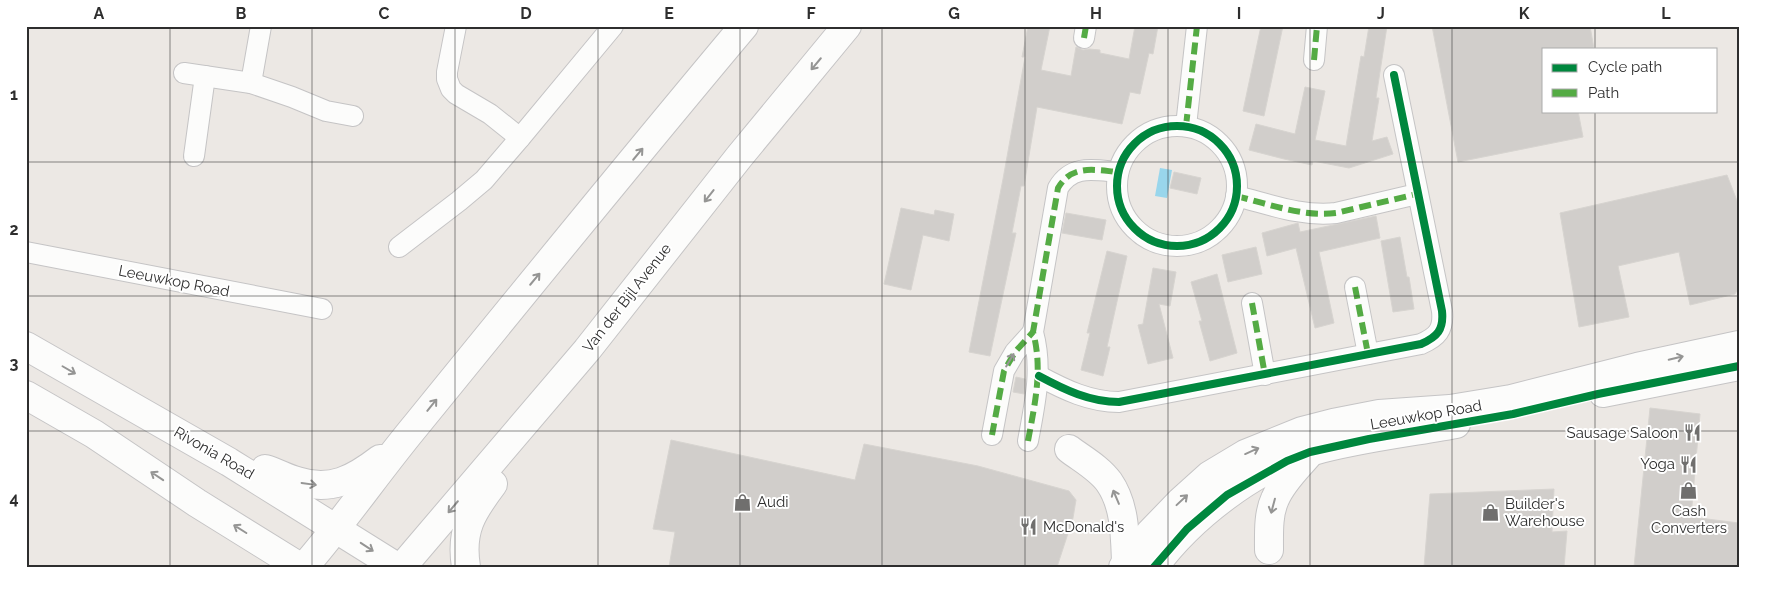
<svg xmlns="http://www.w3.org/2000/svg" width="1765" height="593" font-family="Raleway,sans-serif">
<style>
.water{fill:#99d6ec}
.building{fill:#d1cecb;stroke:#d7d4d0}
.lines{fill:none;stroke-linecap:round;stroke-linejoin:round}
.street-casing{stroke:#c5c4c5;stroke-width:22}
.secondary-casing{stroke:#c5c4c5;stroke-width:30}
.street{stroke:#fcfcfb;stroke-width:20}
.secondary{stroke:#fcfcfb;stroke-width:28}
.quiet{stroke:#54ab44;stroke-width:6;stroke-dasharray:12 6;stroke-linecap:butt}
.cycleway-casing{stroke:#fff;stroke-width:11}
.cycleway{stroke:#00873e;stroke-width:8}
.oneway{stroke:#959594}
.grid{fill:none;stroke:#2e2e2e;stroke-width:1;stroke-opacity:0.55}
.labels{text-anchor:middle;stroke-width:4;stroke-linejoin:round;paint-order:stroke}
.street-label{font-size:15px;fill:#2e2e2e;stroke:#fff}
.poi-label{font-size:15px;fill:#2e2e2e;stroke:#fff;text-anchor:start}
.neatline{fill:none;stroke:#2e2e2e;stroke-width:2}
.grid-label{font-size:16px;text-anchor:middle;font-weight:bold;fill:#2e2e2e}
</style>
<rect width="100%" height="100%" fill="#ece8e4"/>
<path class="water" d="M1160,168L1172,170L1167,198L1155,196Z"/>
<g class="building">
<path d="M1028,26H1050L1041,70L1071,76L1076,47L1083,50L1089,49L1100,50V53L1129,59L1135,26H1158L1153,54L1149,53L1140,94L1130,92L1122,124L1037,107L1024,186H1021L1012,233H1016L990,356L969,352L1003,179L1025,57H1022Z"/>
<path d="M1261,26H1283L1264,116L1243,111Z"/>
<path d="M1369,26H1387L1376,98H1379L1372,141L1387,137L1393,154L1349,168L1313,161L1312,165L1284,159L1249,150L1256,124L1295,134L1305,87L1325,91L1315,140L1346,146L1361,56L1364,57Z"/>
<path d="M1432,26H1590L1594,49H1544V111H1578L1583,137L1458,162Z"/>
<path d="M1174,172L1201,178L1197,194L1170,188Z"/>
<path d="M1727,175L1739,206V287L1735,294L1690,305L1679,252L1618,266L1629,317L1579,327L1560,213Z"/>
<path d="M901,208L934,215L935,210L954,214L949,241L923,235L911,290L884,284Z"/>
<path d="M1066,213L1106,220L1102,240L1062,233Z"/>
<path d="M1376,216L1380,238L1319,252L1334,323L1315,328L1296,248L1267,256L1262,233L1298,223L1300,232Z"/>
<path d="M1400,237L1407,277H1409L1414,309L1393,312L1381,241Z"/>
<path d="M1256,247L1262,274L1228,282L1222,255Z"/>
<path d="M1107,251L1127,256L1107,347H1110L1103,376L1081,370L1090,333H1087Z"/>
<path d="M1153,268L1176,272L1170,306L1159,304L1173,358L1148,364L1138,325L1143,324Z"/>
<path d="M1217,274L1237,353L1210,361L1199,321H1202L1191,282Z"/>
<path d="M1016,377L1025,379L1024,394L1013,392Z"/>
<path d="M1650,408L1700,414L1691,517L1739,523V567H1634Z"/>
<path d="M671,440L855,480L864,444L978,466L1069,491L1076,500L1073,518L1057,567H669L675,532L653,529Z"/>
<path d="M1554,489L1552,532L1567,531L1564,567H1424L1430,494Z"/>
</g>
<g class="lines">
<defs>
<g id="street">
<path d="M456,26L447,72V79L451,89L456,94L490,114L520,138"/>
<path d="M1084,38L1086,26"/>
<path d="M1314,60L1317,26"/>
<path d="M184,73L251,83L292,97L326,111L353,116"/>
<path d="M251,83L261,26"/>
<circle cx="1177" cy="186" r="60"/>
<path d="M1186,126L1197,26"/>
<path d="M194,156L205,76"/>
<path d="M1236,196C1269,204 1302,217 1336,213L1417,194"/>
<path d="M399,247L459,201L484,180L520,138L613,26"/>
<path d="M26,252L322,309"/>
<path d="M1355,287L1368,354"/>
<path d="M1252,303L1265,375"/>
<path d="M1039,376C1065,390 1090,402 1119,402L1421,344C1437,337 1444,330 1442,311L1394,75"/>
<path d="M992,435L1004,371L1015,352L1033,332"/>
<path d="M1028,441C1035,403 1043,369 1033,332L1058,188C1072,164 1094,170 1118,172"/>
</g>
<g id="secondary">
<path d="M26,346L229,462L397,567"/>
<path d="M1603,393L1739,366"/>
<path d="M26,395L94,434L197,503L300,567"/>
<path d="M1069,449C1082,459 1099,468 1109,482C1125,505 1125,535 1126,562"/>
<path d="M265,469C276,472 286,478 297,481C331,492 354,479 380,459"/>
<path d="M1269,550C1269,533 1268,514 1275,499C1282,482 1297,468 1308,455"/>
<path d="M304,567C344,521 378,471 417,424C525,291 634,157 744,26"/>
<path d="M402,567L587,350L739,157L847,26"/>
<path d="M466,567C460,530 472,512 493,484"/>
<path d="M1123,567L1150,533L1180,502L1210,475L1245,454L1302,431L1333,423L1379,414L1450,409L1511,399L1637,367L1739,345"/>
<path d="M1154,567C1190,518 1254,468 1313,451C1359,438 1408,433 1456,424"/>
</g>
</defs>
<use href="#street" class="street-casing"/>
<use href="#secondary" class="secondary-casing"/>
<use href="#street" class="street"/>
<use href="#secondary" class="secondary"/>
<g class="quiet">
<path d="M1084,38L1086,26"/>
<path d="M1314,60L1317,26"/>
<path d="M1186,126L1197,26"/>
<path d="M1236,196C1269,204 1302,217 1336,213L1417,194"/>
<path d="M1355,287L1368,354"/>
<path d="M1252,303L1265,375"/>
<path d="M992,435L1004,371L1015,352L1033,332"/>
<path d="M1028,441C1035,403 1043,369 1033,332L1058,188C1072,164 1094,170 1118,172"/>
</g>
<defs>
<g id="cycleway">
<circle cx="1177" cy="186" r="60"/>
<path d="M1039,376C1065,390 1090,402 1119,402L1421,344C1437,337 1444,330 1442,311L1394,75"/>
<path d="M1154,567L1187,529L1227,495L1287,461L1310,452L1369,439L1513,414L1598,394L1739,366"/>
</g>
</defs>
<use href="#cycleway" class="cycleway-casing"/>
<use href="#cycleway" class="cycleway"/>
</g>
<defs><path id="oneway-shaft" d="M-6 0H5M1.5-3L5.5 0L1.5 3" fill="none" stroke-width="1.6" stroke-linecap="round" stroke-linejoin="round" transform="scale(1.25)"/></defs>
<g class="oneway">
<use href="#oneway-shaft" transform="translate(816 64) rotate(130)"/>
<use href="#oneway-shaft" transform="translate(638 154) rotate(-50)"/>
<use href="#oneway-shaft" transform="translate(709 196) rotate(128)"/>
<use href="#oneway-shaft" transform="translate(535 279) rotate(-50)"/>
<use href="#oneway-shaft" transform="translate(1676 358) rotate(-13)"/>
<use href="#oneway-shaft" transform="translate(1010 360) rotate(-59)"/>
<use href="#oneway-shaft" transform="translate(69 370) rotate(30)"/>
<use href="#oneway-shaft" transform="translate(432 405) rotate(-51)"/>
<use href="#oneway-shaft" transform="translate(1252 451) rotate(-24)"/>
<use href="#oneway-shaft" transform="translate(157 476) rotate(-146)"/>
<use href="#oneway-shaft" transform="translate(309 484) rotate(8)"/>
<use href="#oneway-shaft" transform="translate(1116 497) rotate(-113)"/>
<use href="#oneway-shaft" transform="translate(1182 500) rotate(-43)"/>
<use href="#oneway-shaft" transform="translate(1273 506) rotate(105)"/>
<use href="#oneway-shaft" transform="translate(453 507) rotate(130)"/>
<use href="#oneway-shaft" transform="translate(240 529) rotate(-148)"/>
<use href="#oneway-shaft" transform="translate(367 547) rotate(33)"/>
</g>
<path class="grid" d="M170,26V567M312,26V567M455,26V567M598,26V567M740,26V567M882,26V567M1025,26V567M1168,26V567M1310,26V567M1452,26V567M1595,26V49M1595,111V567M26,162H1739M26,296H1739M26,431H1739"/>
<defs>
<symbol id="restaurant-bare" viewBox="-9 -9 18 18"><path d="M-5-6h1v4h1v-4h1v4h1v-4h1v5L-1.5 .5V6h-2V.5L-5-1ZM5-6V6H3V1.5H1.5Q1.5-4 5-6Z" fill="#706f6e" stroke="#fff" stroke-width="2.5" paint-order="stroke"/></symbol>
<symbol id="shop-bare" viewBox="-9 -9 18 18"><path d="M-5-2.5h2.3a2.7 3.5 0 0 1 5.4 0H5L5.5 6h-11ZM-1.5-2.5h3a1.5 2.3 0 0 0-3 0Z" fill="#706f6e" stroke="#fff" stroke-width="2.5" paint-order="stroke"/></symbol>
</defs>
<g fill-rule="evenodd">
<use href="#restaurant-bare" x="1680" y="420" width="25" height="25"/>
<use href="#restaurant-bare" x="1676" y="452" width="25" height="25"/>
<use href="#shop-bare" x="1676" y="478" width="25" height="25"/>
<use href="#shop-bare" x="730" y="490" width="25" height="25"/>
<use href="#shop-bare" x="1478" y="500" width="25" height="25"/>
<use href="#restaurant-bare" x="1016" y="514" width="25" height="25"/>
</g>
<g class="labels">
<g class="street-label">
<text transform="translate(174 281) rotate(11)" y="5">Leeuwkop Road</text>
<text transform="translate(627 298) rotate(-52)" y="5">Van der Bijl Avenue</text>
<text transform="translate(1426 415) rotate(-10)" y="5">Leeuwkop Road</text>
<text transform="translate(214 453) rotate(30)" y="5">Rivonia Road</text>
</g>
<g class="poi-label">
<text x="1678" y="438" text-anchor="end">Sausage Saloon</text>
<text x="1675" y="469" text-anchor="end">Yoga</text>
<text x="757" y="507">Audi</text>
<text x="1505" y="509">Builder's<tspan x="1505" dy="17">Warehouse</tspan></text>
<text x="1689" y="516" text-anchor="middle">Cash<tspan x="1689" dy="17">Converters</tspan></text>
<text x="1043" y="532">McDonald's</text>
</g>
</g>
<rect width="1765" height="593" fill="none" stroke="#ffffff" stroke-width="55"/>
<rect x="1542" y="48" width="175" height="65" fill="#ffffff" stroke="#ababab"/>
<rect x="1552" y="64" width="25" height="8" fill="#00873e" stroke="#ababab"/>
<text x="1588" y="72" font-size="15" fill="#2e2e2e">Cycle path</text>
<rect x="1552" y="89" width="25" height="8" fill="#54ab44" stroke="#ababab"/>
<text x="1588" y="98" font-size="15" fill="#2e2e2e">Path</text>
<rect x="28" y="28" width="1710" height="538" class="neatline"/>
<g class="grid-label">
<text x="99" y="19">A</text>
<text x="241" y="19">B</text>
<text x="384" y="19">C</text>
<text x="526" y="19">D</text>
<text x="669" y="19">E</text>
<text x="811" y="19">F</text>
<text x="954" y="19">G</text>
<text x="1096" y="19">H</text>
<text x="1239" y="19">I</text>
<text x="1381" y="19">J</text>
<text x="1524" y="19">K</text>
<text x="1666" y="19">L</text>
<text x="14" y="100">1</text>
<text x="14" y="235">2</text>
<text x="14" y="369">3</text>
<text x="14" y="504">4</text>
</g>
</svg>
